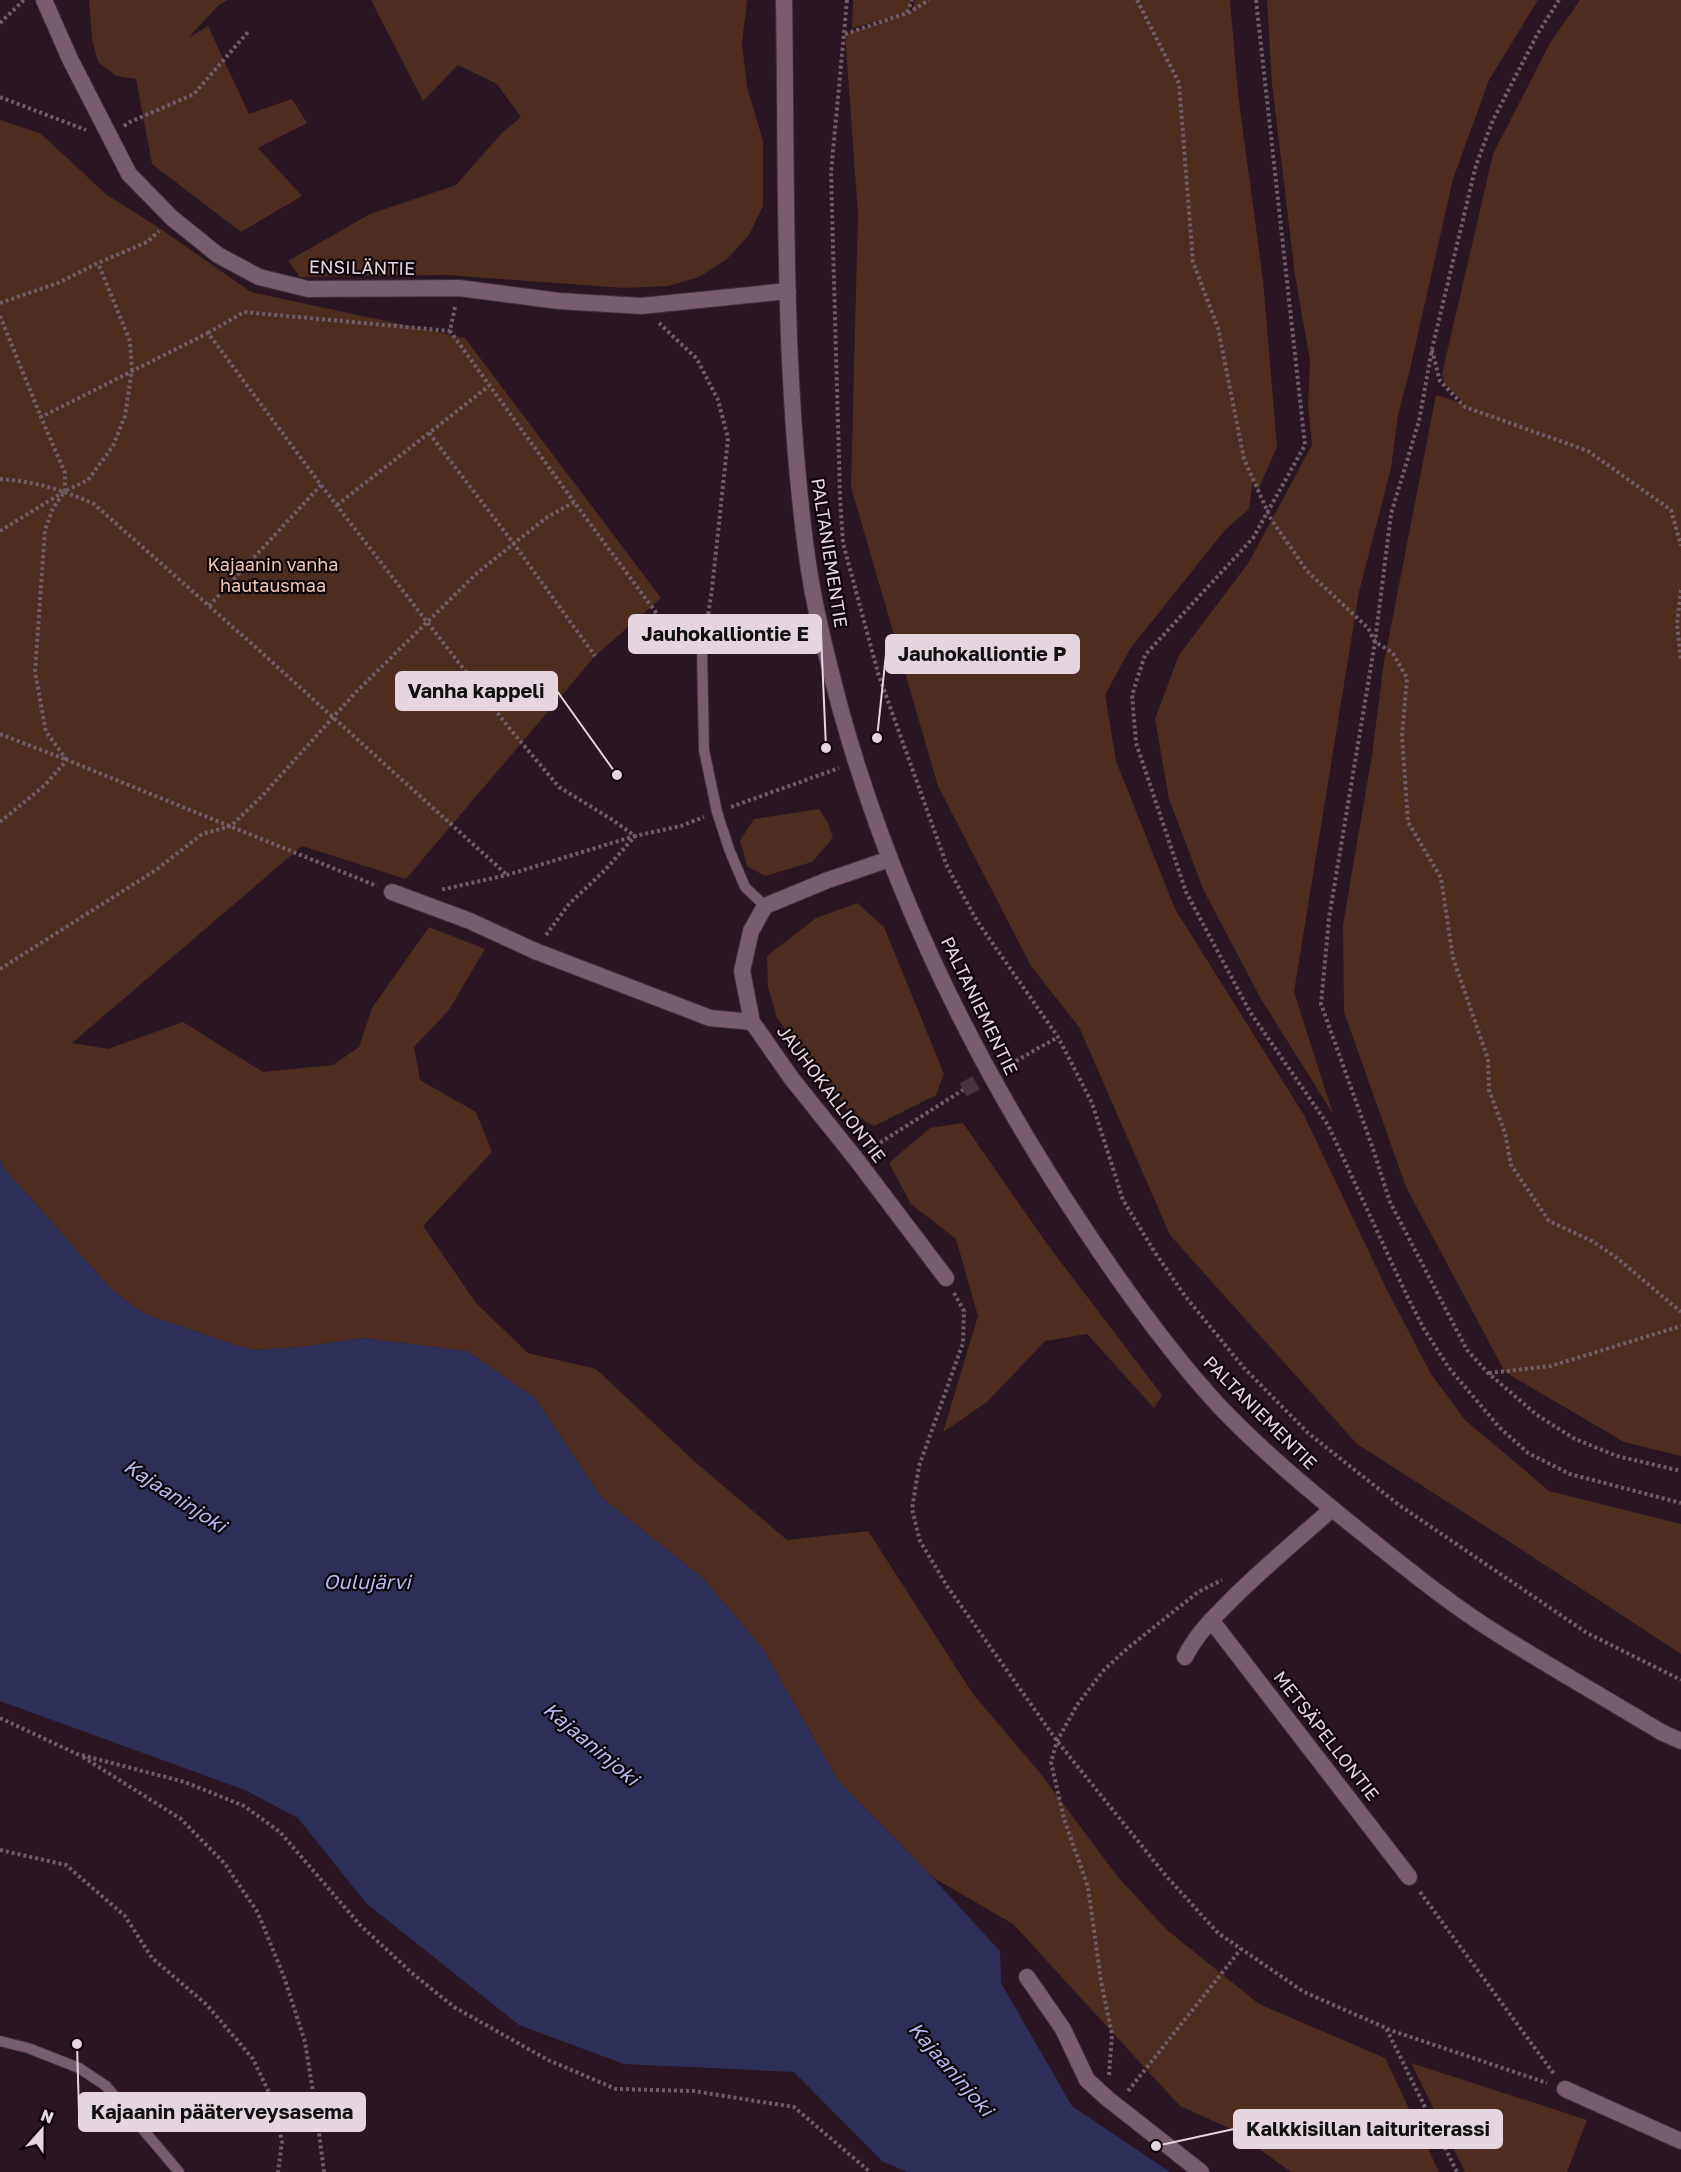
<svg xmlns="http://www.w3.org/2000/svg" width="1681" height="2172" font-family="'Golos Text',sans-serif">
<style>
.green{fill:#4e2c1f}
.water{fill:#2d2f58}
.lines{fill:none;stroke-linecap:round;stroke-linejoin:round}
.pedestrian-tunnel{stroke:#46323f;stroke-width:15;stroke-dasharray:15 8;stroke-linecap:butt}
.service-casing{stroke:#40303a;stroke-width:12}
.minor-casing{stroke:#40303a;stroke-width:18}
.tertiary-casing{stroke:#40303a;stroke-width:18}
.path{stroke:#705d69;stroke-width:4;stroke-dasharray:3 3;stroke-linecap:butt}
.service{stroke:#775d6d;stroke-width:10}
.minor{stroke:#775d6d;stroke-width:16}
.tertiary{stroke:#775d6d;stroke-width:16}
.labels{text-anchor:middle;stroke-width:4.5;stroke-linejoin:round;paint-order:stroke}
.street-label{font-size:18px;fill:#e4d5de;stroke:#0d050a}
.park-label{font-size:18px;fill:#f5c5b2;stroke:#0d050a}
.water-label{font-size:20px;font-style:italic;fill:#b4baf3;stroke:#0d050a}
.leader{fill:none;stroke:#e4d5de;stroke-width:2}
.callout-dot{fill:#e4d5de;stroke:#0d050a;stroke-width:2}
.callout{fill:#e4d5de;stroke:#e4d5de;stroke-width:2}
.callout-label{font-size:20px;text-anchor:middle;font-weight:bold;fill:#111}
</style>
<rect width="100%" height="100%" fill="#2a1523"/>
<g class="green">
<path d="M89,0H228L219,5L188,38L208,26L249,114L292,99L307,123L258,148L302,196L241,232L152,164L136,79L116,76L98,62L92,39Z"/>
<path d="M371,0H747L742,43L747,87L763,141V206L749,235L727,259L699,277L668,286L623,288L447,275L300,277L288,261L370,214L456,185L502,133L521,117L497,84L458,65L423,101Z"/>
<path d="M853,0H912L908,13L912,10L915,0H1230L1238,94L1263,280L1277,447L1258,490L1253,481L1249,509L1225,530L1130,649L1105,695L1116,761L1175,909L1304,1115L1388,1292L1431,1374L1465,1420L1549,1491L1681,1524V1654L1510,1542L1357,1444L1170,1235L1079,1027L1031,966L938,786L851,487L858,214L845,34L895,17L852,28Z"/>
<path d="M1267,0H1538L1489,80L1453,179L1410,369L1398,415L1391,468L1359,592L1294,992L1333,1114L1261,999L1204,891L1169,799L1155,719L1179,655L1249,562L1312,445L1308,407L1310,361L1295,275L1272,84Z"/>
<path d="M1580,0H1681V1456L1624,1442L1505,1372L1406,1187L1344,1012L1343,925L1372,755L1384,662L1436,395L1465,404L1444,383L1442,374L1493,154L1550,43Z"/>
<path d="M0,120L40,133L107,195L161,229L251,292L465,338L661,598L595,656L406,879L302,846L72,1043L108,1049L183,1022L263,1072L333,1065L359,1047L372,1008L429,927L485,949L449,1010L414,1047L420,1080L476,1112L492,1152L423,1226L476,1303L528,1353L596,1369L693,1460L787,1540L868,1531L973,1694L1041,1774L1117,1876L1167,1930L1259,2004L1385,2058L1439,2172H1291L1233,2130L1180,2106L1013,1924L932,1877L838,1780L763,1649L704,1579L601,1497L535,1398L467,1351L363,1338L300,1347L255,1350L229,1343L143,1313L111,1289L3,1167L0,1158Z"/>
<path d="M819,809L828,823L833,838L812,862L765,876L747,866L740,841L754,819Z"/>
<path d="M857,903L884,927L944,1074L936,1095L874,1126L848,1111L777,1018L768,987L767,956L816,918Z"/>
<path d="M963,1123L1047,1244L1162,1395L1154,1408L1087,1334L1045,1341L987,1402L943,1432L978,1316L956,1239L911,1204L889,1163L930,1128Z"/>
<path d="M1411,2063L1587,2120L1567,2172H1465Z"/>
</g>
<path class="water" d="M0,1158L3,1167L111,1289L143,1313L229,1343L255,1350L300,1347L363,1338L467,1351L535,1398L601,1497L704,1579L763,1649L838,1780L932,1877L1000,1951L1001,1983L1072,2106L1170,2172H907L882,2161L794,2072L624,2064L519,2025L366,1903L298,1818L245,1790L0,1701Z"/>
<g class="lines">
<path class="pedestrian-tunnel" d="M963,1090L1016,1061"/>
<defs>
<g id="service">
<path d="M702,650L704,750L717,812L729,849L745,887L765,906"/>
<path d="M0,2041L28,2048L79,2068L106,2086L179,2172"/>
</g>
<g id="minor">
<path d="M44,0L70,59L129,174L172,218L218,255L259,277L308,289L459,288L559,301L641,306L788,291"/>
<path d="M890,859L828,880L765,906L751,931L742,971L752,1022L792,1079L856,1159L946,1278"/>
<path d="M392,892L470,921L535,951L710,1018L752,1022"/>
<path d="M1211,1620L1409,1877"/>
<path d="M1185,1657C1197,1633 1216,1615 1235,1596C1266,1566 1299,1538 1332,1509"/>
<path d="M1027,1977L1063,2029L1087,2080L1108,2099L1201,2172"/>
<path d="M1565,2089L1681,2141"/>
</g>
<path id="tertiary" d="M784,0C787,183 782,368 806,549C813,604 827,658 841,711C893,898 980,1074 1088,1234C1128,1294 1171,1354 1220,1407C1268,1457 1322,1501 1376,1544C1416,1576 1457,1609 1501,1636C1554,1669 1608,1700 1661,1732L1681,1741"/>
</defs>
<use href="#service" class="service-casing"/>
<use href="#minor" class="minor-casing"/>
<use href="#tertiary" class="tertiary-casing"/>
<g class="path">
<path d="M847,0L831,173L840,497L843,543L878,673L947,866L977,921L1058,1037L1092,1103L1123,1200L1154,1251L1185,1296L1244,1368L1308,1433L1399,1505L1587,1633L1681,1680"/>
<path d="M1137,0L1179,83L1193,262L1218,328L1244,459L1271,519L1307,571L1368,628L1375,642L1392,652L1407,678L1402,736L1408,822L1441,878L1453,958L1488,1059L1489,1090L1505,1133L1511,1165L1549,1221L1592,1241L1617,1258L1681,1312"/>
<path d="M1256,0L1305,445L1253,538L1145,655L1132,695L1136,743L1186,892L1250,1012L1328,1125L1408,1298L1424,1329L1449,1368L1499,1427L1528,1453L1570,1474L1681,1503"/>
<path d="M1559,0L1538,33L1493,120L1476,165L1432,349L1419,421L1391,514L1375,642L1329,918L1321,1004L1372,1146L1390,1202L1467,1350L1488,1373L1537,1415L1575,1439L1617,1456L1681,1471"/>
<path d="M908,13L929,0"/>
<path d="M0,23L24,0"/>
<path d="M845,34L907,13L912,0"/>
<path d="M0,97L86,130"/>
<path d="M124,126L130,122L194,94L248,32"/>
<path d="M0,303L58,283L98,263L147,242L159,231"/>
<path d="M455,307L450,331L574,502"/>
<path d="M0,316L41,417"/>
<path d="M659,323L697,359L718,400L728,438L712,589L705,636"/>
<path d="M208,333L244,312L450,331"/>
<path d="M1432,350L1440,381L1465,407L1588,451L1671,510L1681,546"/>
<path d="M429,433L514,544L595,656"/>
<path d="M0,479C33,481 64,490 94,504L261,652L507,875"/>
<path d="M337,505L489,386"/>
<path d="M0,531L65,491L88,480L113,446L125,416L132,370L130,341L98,263"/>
<path d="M1681,590L1677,624L1681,660"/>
<path d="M209,606L321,485"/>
<path d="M0,734L67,760L46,732L35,672L45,530L53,508L65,491V473L41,417L208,333L321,485L510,729L559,787L611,819L635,836L507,875L440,890"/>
<path d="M731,807L839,768"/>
<path d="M0,822L45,785L67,760L377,886"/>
<path d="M546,935L569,904L605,870L635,836L681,826L704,817"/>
<path d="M0,969L156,870L202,834L231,826L263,795L355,693L477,573L546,518L574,502L672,634L690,643"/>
<path d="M1016,1061L1058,1037"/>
<path d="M870,1149L963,1090"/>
<path d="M954,1293L964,1311L963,1343L919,1466L912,1509L920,1541L947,1586L1057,1741L1167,1877L1218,1933L1304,1992L1386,2028L1457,2172"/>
<path d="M1489,1373L1551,1366L1681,1326"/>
<path d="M0,1718L77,1754L185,1782L244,1806L280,1832L360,1925L413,1974L454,2007L548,2060L616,2089L693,2091L794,2107L870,2172"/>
<path d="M83,1757L181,1819L225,1864L258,1913L284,1977L305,2042L317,2117L324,2172"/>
<path d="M0,1850L66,1865L125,1916L152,1958L207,2005L253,2059L274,2103L282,2142L278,2172"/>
<path d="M1420,1892L1554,2074"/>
<path d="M1387,2029L1547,2083"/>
<path d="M1109,2075L1112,2034L1101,1981L1088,1887L1064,1819L1051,1762L1057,1741L1077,1705L1104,1670L1129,1647L1198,1592L1222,1580"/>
<path d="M1128,2091L1241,1949"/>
</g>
<use href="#service" class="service"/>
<use href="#minor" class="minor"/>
<use href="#tertiary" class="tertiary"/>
</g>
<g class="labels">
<g class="street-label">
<text transform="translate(362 268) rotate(1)" y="6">ENSILÄNTIE</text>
<text transform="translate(829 553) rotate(81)" y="6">PALTANIEMENTIE</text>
<text transform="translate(979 1006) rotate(64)" y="6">PALTANIEMENTIE</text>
<text transform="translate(831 1094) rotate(53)" y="6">JAUHOKALLIONTIE</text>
<text transform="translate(1260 1413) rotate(45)" y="6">PALTANIEMENTIE</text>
<text transform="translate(1326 1736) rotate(52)" y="6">METSÄPELLONTIE</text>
</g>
<g class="park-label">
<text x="273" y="571">Kajaanin vanha<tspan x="273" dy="21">hautausmaa</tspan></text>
</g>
<g class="water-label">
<text transform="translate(175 1496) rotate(33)" y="7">Kajaaninjoki</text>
<text x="367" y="1589">Oulujärvi</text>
<text transform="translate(591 1744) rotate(40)" y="7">Kajaaninjoki</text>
<text transform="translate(951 2069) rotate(49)" y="7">Kajaaninjoki</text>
</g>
</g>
<path class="leader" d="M826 748L821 634M877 738L886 654M617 775L557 691M77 2044L79 2112M1156 2146L1234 2129"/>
<g class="callout-dot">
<circle cx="826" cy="748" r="6"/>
<circle cx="877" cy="738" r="6"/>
<circle cx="617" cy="775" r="6"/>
<circle cx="77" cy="2044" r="6"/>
<circle cx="1156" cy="2146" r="6"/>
</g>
<g class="callout">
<rect x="629" y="615" width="192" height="38" rx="6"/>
<rect x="886" y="635" width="193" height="38" rx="6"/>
<rect x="396" y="672" width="161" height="38" rx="6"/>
<rect x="79" y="2093" width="286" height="38" rx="6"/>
<rect x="1234" y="2110" width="268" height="38" rx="6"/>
</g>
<g class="callout-label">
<text x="725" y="641">Jauhokalliontie E</text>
<text x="982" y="661">Jauhokalliontie P</text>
<text x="476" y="698">Vanha kappeli</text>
<text x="222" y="2119">Kajaanin pääterveysasema</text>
<text x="1368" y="2136">Kalkkisillan laituriterassi</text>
</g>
<g transform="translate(42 2130) rotate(21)" stroke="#0d050a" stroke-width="4.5" paint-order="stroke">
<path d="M0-4.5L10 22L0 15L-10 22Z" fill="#e4d5de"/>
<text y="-9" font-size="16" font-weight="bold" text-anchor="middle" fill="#e4d5de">N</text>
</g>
</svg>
